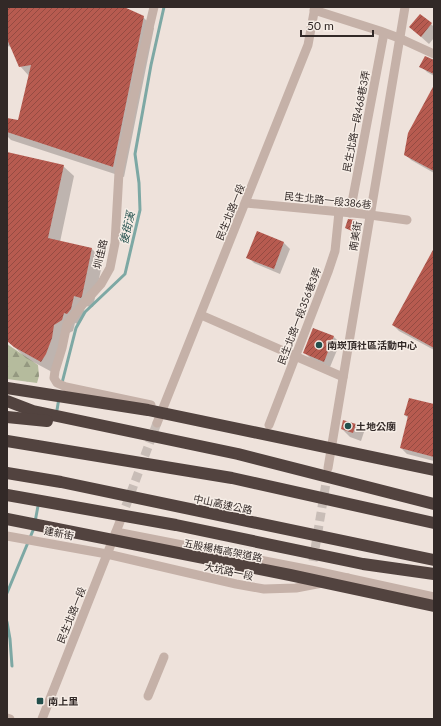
<svg xmlns="http://www.w3.org/2000/svg" width="441" height="726" font-family="Lato,'Noto Sans TC',sans-serif">
<style>
.forest{fill:url(#forest-firs)}
.shadow{fill:#0003}
.lines{fill:none;stroke-linecap:round;stroke-linejoin:round}
.stream{stroke:#7da8a4;stroke-width:3}
.building{fill:url(#building-hatch)}
.street-tunnel{stroke:#c8bdb7;stroke-width:9;stroke-dasharray:9 4.5;stroke-linecap:butt}
.street{stroke:#c5b1a8;stroke-width:9}
.highway{stroke:#52433f;stroke-width:12}
.highway-bridge{stroke:#52433f;stroke-width:12}
.poi-dot{fill:#224f4c;stroke:#f6ede6;stroke-width:1.5}
.labels{text-anchor:middle;stroke-width:3;stroke-linejoin:round;paint-order:stroke}
.street-label{font-size:10px;fill:#322927;stroke:#f6ede6}
.poi-label{font-size:10px;font-weight:bold;fill:#322927;stroke:#f6ede6;text-anchor:start}
.water-label{font-size:11px;font-style:italic;fill:#224f4c;stroke:#f6ede6}
</style>
<defs>
<pattern id="forest-firs" width="22" height="20" patternUnits="userSpaceOnUse"><rect width="22" height="20" fill="#b5bb9d"/><path d="M5 1l3.5 6h-7zM16 11l3.5 6h-7z" fill="#949880"/></pattern>
<pattern id="building-hatch" width="6" height="6" patternUnits="userSpaceOnUse"><rect width="6" height="6" fill="#b75b50"/><path d="M-1 1l2-2M0 6l6-6M5 7l2-2" fill="none" stroke="#954b42"/></pattern>
</defs>
<rect width="100%" height="100%" fill="#eee2db"/>
<path class="forest" d="M7,344L38,365L39,376L37,383L7,379Z"/>
<g class="shadow">
<path d="M7,7H122L143,17L154,28L124,177L11,140L7,136V119L19,121L29,76L20,66L12,47L7,46Z"/>
<path d="M431,24L434,27V38L429,44L410,27Z"/>
<path d="M434,61V76L427,72L421,66Z"/>
<path d="M434,87V173L411,160L405,154Z"/>
<path d="M7,153L63,166L74,176L60,242L92,249L103,260L93,307L85,306L82,320L78,324L75,323L73,331L65,335L52,372L26,358L7,340Z"/>
<path d="M356,221L357,222L354,232L346,228Z"/>
<path d="M258,232L284,243L290,249L280,274L254,263L248,257Z"/>
<path d="M434,250V350L399,331L393,325Z"/>
<path d="M334,337L340,343L330,367L311,359L305,353Z"/>
<path d="M434,405V461L407,454L401,448L408,418L405,415Z"/>
<path d="M356,424L364,432L361,441L350,437L342,429Z"/>
</g>
<g class="lines">
<g class="stream">
<path d="M62,383L76,328L85,312L125,274L140,210L139,183L135,154L151,65L164,7"/>
<path d="M57,410L59,398"/>
<path d="M35,522L38,506"/>
<path d="M7,593L34,528"/>
<path d="M7,622L10,639L12,666"/>
</g>
</g>
<g class="building">
<path d="M7,7H124L144,16L113,167L7,132V118L18,120L31,65L19,67L7,39Z"/>
<path d="M420,14L432,23L421,37L409,27Z"/>
<path d="M425,56L434,60V74L419,67Z"/>
<path d="M434,85V171L404,155L408,133Z"/>
<path d="M7,152L64,165L48,238L92,248L82,296L81,298L74,296L71,309L67,314L64,313L62,320L54,325L52,338L46,354L41,362L14,347L7,341Z"/>
<path d="M348,219L356,220L352,231L345,228Z"/>
<path d="M257,231L284,242L274,269L246,258Z"/>
<path d="M434,248V348L392,325Z"/>
<path d="M313,328L334,336L324,362L303,353Z"/>
<path d="M409,398L434,404V457L400,448L408,416L404,415Z"/>
<path d="M343,420L356,424L353,433L341,429Z"/>
</g>
<g class="lines">
<g class="street-tunnel">
<path d="M121,519L157,423"/>
<path d="M313,561L328,471"/>
</g>
<g class="street">
<path d="M314,10L380,31L399,38L434,54"/>
<path d="M246,203L363,214L407,220"/>
<path d="M350,213L384,33"/>
<path d="M201,315L343,377"/>
<path d="M151,405L66,387L57,383L54,378L55,371L62,348L67,324L83,304L101,284L110,268L115,243L119,172L140,66L154,7"/>
<path d="M157,423L308,45L315,7"/>
<path d="M269,425L328,272L335,251L339,212"/>
<path d="M328,468L405,7"/>
<path d="M116,532L311,570L434,597"/>
<path d="M7,536L107,554L236,584L264,589L296,588L348,578"/>
<path d="M148,696L164,657"/>
<path d="M7,718L10,719"/>
<path d="M42,719L121,519"/>
</g>
<g class="highway">
<path d="M7,401L33,411L238,454L434,504"/>
<path d="M7,417L47,421"/>
<path d="M7,441L232,478L434,523"/>
<path d="M7,473L61,482L434,560"/>
<path d="M7,495L176,525L363,564L434,574"/>
</g>
<g class="highway-bridge">
<path d="M7,388L148,410L434,470"/>
<path d="M7,519L290,575L434,606"/>
</g>
</g>
<g class="poi-dot">
<circle cx="319" cy="345" r="4"/>
<circle cx="348" cy="426" r="4"/>
<rect x="36" y="697" width="8" height="8" rx="2"/>
</g>
<g class="labels">
<g class="street-label">
<text transform="translate(356 121) rotate(-79)" y="4">民生北路一段468巷3弄</text>
<text transform="translate(328 200) rotate(6)" y="4">民生北路一段386巷</text>
<text transform="translate(230 212) rotate(-68)" y="4">民生北路一段</text>
<text transform="translate(355 236) rotate(-81)" y="4">南美街</text>
<text transform="translate(100 254) rotate(-76)" y="4">圳佳路</text>
<text transform="translate(299 316) rotate(-69)" y="4">民生北路一段356巷3弄</text>
<text transform="translate(223 504) rotate(12)" y="4">中山高速公路</text>
<text transform="translate(59 533) rotate(11)" y="4">建新街</text>
<text transform="translate(223 550) rotate(11)" y="4">五股楊梅高架道路</text>
<text transform="translate(229 571) rotate(12)" y="4">大坑路一段</text>
<text transform="translate(71 615) rotate(-68)" y="4">民生北路一段</text>
</g>
<g class="poi-label">
<text x="327" y="349">南崁頂社區活動中心</text>
<text x="356" y="430">土地公廟</text>
<text x="48" y="705">南上里</text>
</g>
<g class="water-label">
<text transform="translate(127 228) rotate(-77)" y="4">後街溪</text>
</g>
</g>
<rect width="441" height="726" fill="none" stroke="#322927" stroke-width="16"/>
<path d="M301 30v6h72v-6" fill="none" stroke="#322927" stroke-width="2"/>
<text x="307" y="30" font-size="12" fill="#322927" stroke="#f6ede6" stroke-width="3" paint-order="stroke">50 m</text>
</svg>
